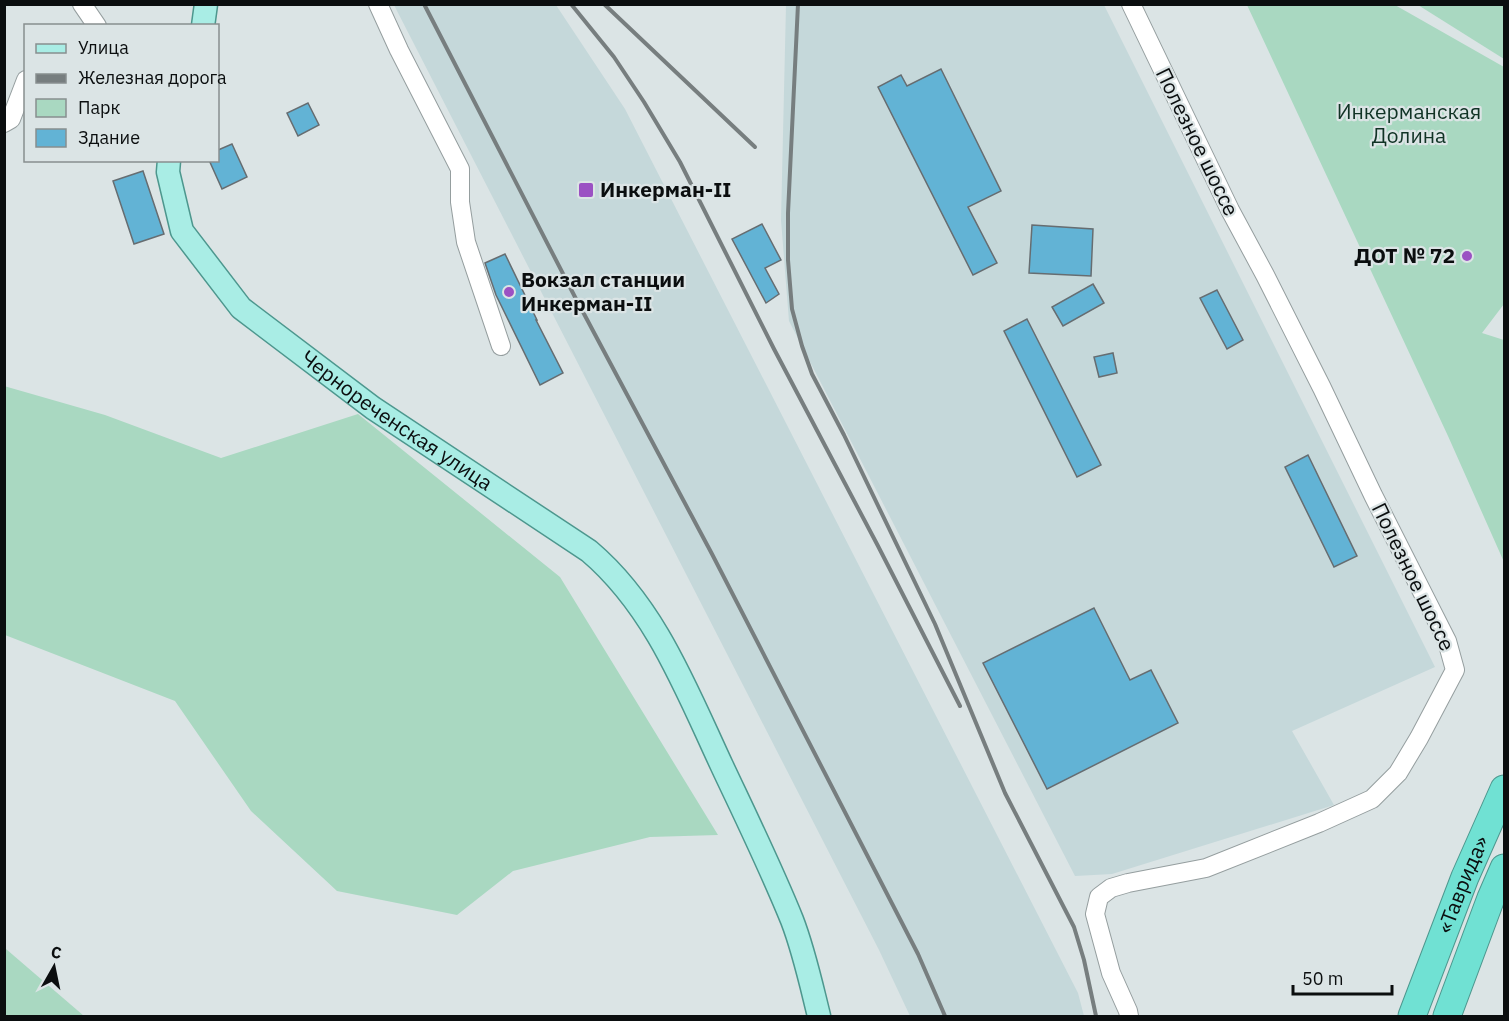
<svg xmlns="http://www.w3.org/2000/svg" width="1509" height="1021" font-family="'IBM Plex Sans',sans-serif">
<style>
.built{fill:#c5d8da}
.green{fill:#a9d8c1}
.building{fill:#62b3d5;stroke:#666d71;stroke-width:1.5}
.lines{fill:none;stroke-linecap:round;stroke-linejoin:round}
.minor-casing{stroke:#959e9f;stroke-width:20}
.major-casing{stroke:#4d978e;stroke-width:25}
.highway-casing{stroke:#4d978e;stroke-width:29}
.minor{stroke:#fff;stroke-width:18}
.major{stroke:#a9ede5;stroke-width:22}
.highway{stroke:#70e1d3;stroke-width:27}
.rail{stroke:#777e7f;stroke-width:4}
.poi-dot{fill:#9b51c3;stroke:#dbe4e5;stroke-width:2}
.labels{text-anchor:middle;stroke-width:4.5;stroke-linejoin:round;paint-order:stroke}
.park-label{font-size:21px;fill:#103325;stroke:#dbe4e5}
.street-label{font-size:21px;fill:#0b0e0f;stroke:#dbe4e5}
.poi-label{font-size:21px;font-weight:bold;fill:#0b0e0f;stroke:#dbe4e5;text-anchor:start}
</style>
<rect width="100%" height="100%" fill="#dbe4e5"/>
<g class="built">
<path d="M394,5H556L625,109L1078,993L1084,1016H910L879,950Z"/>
<path d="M786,5H1104L1435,667L1292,731L1334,805L1112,874L1075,876L789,321L781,220Z"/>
</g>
<g class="green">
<path d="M1247,5H1395L1504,67V304L1482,333L1504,340V562L1448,436Z"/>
<path d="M1418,5H1504V59Z"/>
<path d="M4,386L105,415L221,458L358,414L560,577L718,835L650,837L513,871L457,915L337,891L251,811L175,701L5,635Z"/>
<path d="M6,949L84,1016H5Z"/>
</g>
<g class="building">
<path d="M941,69L1001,191L968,207L997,263L973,275L878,87L901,75L907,86Z"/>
<path d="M308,103L319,125L298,136L287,113Z"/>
<path d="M232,144L247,177L222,189L209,160H218V150Z"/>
<path d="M143,171L164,234L134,244L113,181Z"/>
<path d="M762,224L781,260L765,268L779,294L766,303L732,239Z"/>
<path d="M1032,225L1093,229L1091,276L1029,273Z"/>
<path d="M505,254L537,320H536L563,373L540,385L496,295L485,263Z"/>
<path d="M1093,284L1104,303L1063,326L1052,307Z"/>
<path d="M1217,290L1243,340L1227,349L1200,298Z"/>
<path d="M1027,319L1101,465L1077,477L1004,331Z"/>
<path d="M1113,353L1117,373L1099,377L1094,357Z"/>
<path d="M1308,455L1357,556L1334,567L1285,467Z"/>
<path d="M1094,608L1130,680L1151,670L1178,723L1047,789L983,663Z"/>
</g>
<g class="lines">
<defs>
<g id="minor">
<path d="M82,4L97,26"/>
<path d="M378,4L399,50L460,169V202L466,242L501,346"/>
<path d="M4,123L11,119L26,80"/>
<path d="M1129,1016L1128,1011L1111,973L1095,914L1099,897L1111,888L1128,883L1206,868L1319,823L1372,799L1398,773L1419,738L1455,670L1447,641L1373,495L1322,388L1265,275L1230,210L1131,4"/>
</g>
<g id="major">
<path d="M203,26L206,4"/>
<path id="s1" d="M169,160L168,172L182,231L241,308L373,408L589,551C655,607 686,689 722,766C746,817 771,868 792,920C804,951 811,984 819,1016"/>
</g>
<g id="highway">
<path id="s2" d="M1412,1016L1465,877L1504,789"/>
<path d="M1447,1016L1491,898L1504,868"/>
</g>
</defs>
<use href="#minor" class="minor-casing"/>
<use href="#major" class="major-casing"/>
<use href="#highway" class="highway-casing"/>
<use href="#minor" class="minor"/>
<use href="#major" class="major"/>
<use href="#highway" class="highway"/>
<g class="rail">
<path d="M424,4L575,297L712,554L918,954L945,1016"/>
<path d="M571,4L614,57L644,102L680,162L774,349L878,546L960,706"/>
<path d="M604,4L755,147"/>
<path d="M798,4L788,213V260L792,309L802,346L812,374L844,435L935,624L1005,793L1074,927L1084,960L1096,1016"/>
</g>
</g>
<g class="poi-dot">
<rect x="578" y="182" width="16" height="16" rx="3"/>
<circle cx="1467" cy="256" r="6"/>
<circle cx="509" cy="292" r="6"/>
</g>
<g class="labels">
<g class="park-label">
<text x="1409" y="119">Инкерманская<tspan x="1409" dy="24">Долина</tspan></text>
</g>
<g class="street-label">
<text transform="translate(1197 142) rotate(64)" y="7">Полезное шоссе</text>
<text dy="7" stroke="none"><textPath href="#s1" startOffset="362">Чернореченская улица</textPath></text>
<text transform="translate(1413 577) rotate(64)" y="7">Полезное шоссе</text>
<text dy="7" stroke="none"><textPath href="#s2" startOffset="141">«Таврида»</textPath></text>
</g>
<g class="poi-label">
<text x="600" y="197">Инкерман-II</text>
<text x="1455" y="263" text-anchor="end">ДОТ № 72</text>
<text x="521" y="287">Вокзал станции<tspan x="521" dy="24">Инкерман-II</tspan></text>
</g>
</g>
<rect width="1509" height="1021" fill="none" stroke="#0b0e0f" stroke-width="12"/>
<rect x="24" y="24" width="195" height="138" fill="#dbe4e5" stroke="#888e8f" stroke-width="1.5"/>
<rect x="36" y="44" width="30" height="9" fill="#a9ede5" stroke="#888e8f" stroke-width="1.5"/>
<text x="78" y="54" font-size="18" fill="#0b0e0f">Улица</text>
<rect x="36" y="74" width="30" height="9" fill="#777e7f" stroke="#888e8f" stroke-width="1.5"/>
<text x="78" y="84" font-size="18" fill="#0b0e0f">Железная дорога</text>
<rect x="36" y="99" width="30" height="18" fill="#a9d8c1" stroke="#888e8f" stroke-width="1.5"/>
<text x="78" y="114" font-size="18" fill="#0b0e0f">Парк</text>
<rect x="36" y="129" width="30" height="18" fill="#62b3d5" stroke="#888e8f" stroke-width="1.5"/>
<text x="78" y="144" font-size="18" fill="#0b0e0f">Здание</text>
<g transform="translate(54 967) rotate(9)" stroke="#dbe4e5" stroke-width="4.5" paint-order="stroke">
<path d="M0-4.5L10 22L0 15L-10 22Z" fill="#0b0e0f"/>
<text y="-9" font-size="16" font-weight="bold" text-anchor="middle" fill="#0b0e0f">С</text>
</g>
<path d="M1293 985v9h99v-9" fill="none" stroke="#0b0e0f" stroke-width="3"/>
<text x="1302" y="985" font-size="18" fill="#0b0e0f" stroke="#dbe4e5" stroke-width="4.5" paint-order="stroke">50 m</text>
</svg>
